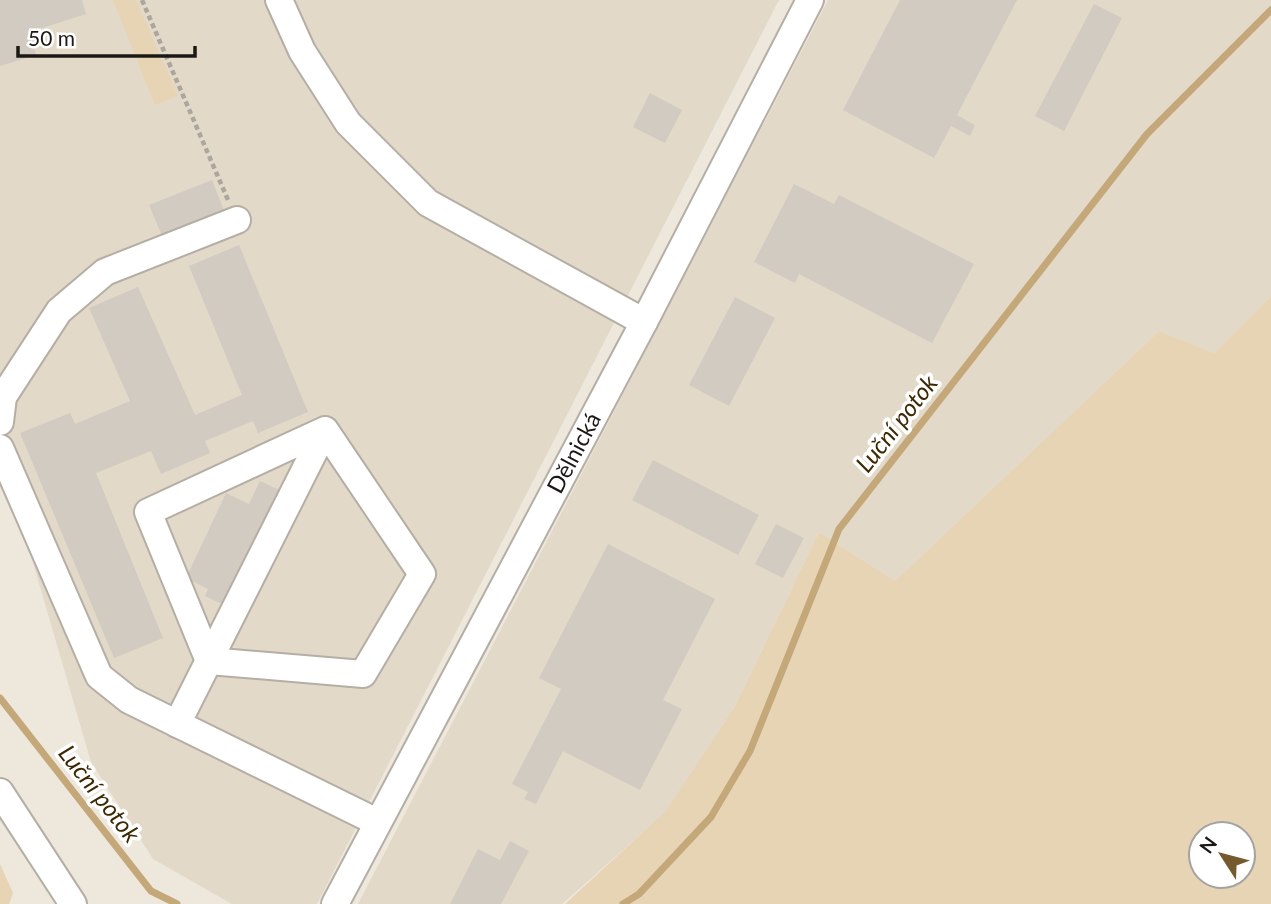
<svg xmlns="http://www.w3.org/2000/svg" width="1271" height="904" font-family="Lato,sans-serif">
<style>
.built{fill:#e3d9c8}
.green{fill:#e6d4b5;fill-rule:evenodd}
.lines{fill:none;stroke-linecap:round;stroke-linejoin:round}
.stream{stroke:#c4a879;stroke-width:7}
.building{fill:#d1cbc1}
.minor-casing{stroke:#b4aea4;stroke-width:30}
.path{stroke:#aba69e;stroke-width:4.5;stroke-dasharray:5 3.5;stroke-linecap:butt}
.minor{stroke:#fff;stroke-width:26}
.labels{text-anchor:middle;stroke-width:7;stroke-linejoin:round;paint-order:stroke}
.street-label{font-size:23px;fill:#1b1815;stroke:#fff}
.water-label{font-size:24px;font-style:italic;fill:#3c2901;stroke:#fff}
</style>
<rect width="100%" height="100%" fill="#ede7dc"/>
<g class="built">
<path d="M0,0H779L317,904H232L153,859L91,762L0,449Z"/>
<path d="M828,0H1271V296L1214,353L1159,331L895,581L819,532L735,706L666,812L562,904H358Z"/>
</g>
<g class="green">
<path d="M113,0H136L178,96L155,105Z"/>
<path d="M1271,296V904H565L666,811L735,706L819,532L895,581L1159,331L1214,353ZM1201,834H1243V876H1201Z"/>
<path d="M0,864L13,893L9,904H0Z"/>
</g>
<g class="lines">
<g class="stream">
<path d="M0,698L151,891L177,904"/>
<path d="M623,904L639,894L711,817L750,751L839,529L1147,134L1271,10"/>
</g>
</g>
<g class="building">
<path d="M0,0H82L86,14L30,32L36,55L0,66Z"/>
<path d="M900,0H1017L957,115L975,125L970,136L951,126L934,158L843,110Z"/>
<path d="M1094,4L1122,18L1064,131L1035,116Z"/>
<path d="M650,93L682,110L665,143L633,127Z"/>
<path d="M212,180L225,213L163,238L149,205Z"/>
<path d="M794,184L834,204L839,195L974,264L932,343L799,274L795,283L754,262Z"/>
<path d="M239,245L308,412L258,433L253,421L205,441L210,453L161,474L151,451L96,473L163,638L114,658L20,433L70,413L75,424L130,401L89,308L138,287L195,415L242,395L189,266Z"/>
<path d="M735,297L775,318L729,406L689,385Z"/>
<path d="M653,460L759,515L738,555L632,500Z"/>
<path d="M260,481L284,492L228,607L205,596L208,589L186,578L226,493L249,504Z"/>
<path d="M776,524L804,538L783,578L755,564Z"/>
<path d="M608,544L715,599L663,700L682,709L640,790L563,751L536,804L524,799L528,792L512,784L561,689L539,678Z"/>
<path d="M510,841L529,851L501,904H450L478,849L500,860Z"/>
</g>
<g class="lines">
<defs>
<g id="minor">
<path d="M279,0L302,51L348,123L428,203L644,322"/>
<path d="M0,422L3,397L59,311L105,272L237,220"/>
<path d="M0,448L99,676L129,700L377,822"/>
<path d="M177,724L325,430L148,512L209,661L363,674L422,574L325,430"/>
<path d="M0,792L73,904"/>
<path d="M335,904L644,322L810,0"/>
</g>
</defs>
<use href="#minor" class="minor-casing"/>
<path class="path" d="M142,0L228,200"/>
<use href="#minor" class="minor"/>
</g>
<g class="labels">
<g class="street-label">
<text transform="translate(574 453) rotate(-62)" y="8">Dělnická</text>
</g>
<g class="water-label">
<text transform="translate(897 424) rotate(-52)" y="8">Luční potok</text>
<text transform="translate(99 794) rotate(52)" y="8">Luční potok</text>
</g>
</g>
<g transform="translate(1222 855) rotate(306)"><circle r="33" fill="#ffffff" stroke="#a4a3a1" stroke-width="2"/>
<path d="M0-5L12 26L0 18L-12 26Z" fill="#745a2c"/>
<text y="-10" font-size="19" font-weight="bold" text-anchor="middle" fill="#1b1815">N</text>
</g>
<path d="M18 46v10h177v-10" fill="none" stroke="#1b1815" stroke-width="3.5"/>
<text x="28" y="46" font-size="21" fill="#1b1815" stroke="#ffffff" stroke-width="5" paint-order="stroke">50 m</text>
</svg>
